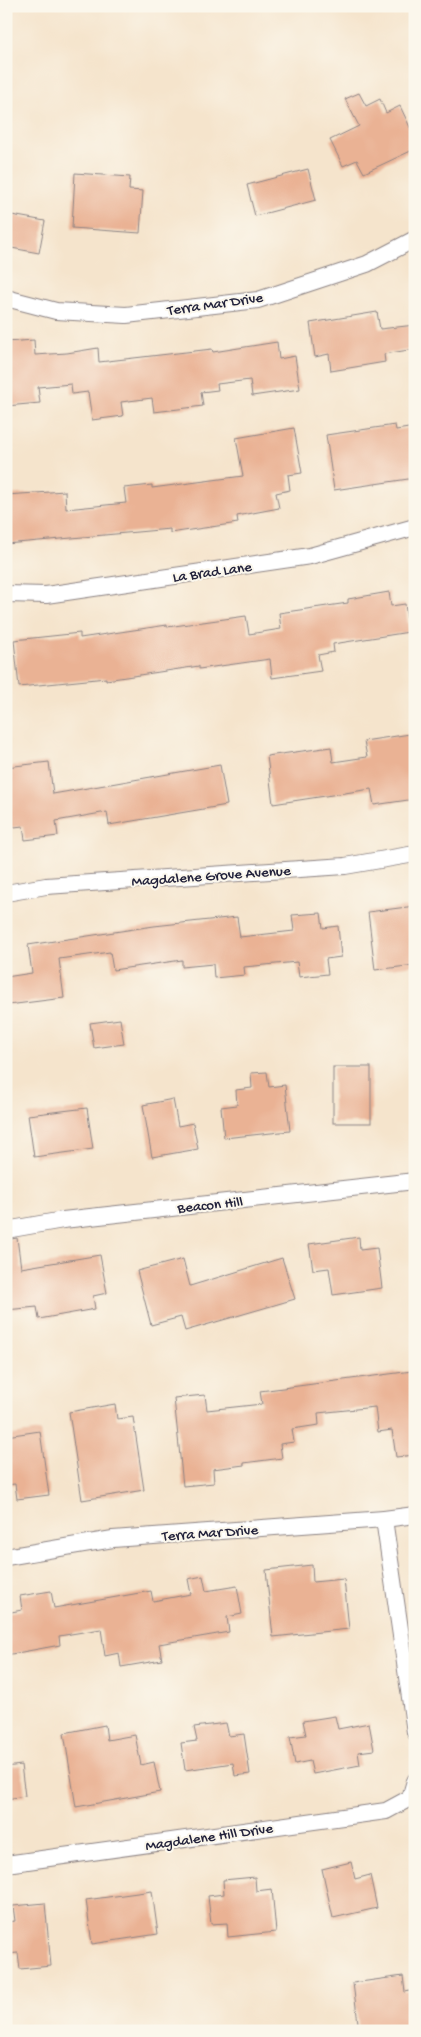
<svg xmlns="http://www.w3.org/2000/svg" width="421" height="2037" font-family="'Gochi Hand',sans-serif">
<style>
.building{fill:#eab294}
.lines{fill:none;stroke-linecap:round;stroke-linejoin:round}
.street-casing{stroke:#8c8384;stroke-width:18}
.street{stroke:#fff;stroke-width:16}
.labels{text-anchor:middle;stroke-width:4;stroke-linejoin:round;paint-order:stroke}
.street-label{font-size:15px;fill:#22223b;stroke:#fbf7ec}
</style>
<rect width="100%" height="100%" fill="#fbf7ec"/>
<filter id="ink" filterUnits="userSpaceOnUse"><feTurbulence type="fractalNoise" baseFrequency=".02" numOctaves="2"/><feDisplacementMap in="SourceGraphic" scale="10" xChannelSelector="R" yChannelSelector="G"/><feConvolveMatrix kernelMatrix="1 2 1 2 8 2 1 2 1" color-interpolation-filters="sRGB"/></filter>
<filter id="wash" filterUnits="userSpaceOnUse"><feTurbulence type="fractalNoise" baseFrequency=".0096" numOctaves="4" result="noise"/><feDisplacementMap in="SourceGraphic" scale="20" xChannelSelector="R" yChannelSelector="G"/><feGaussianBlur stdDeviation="1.12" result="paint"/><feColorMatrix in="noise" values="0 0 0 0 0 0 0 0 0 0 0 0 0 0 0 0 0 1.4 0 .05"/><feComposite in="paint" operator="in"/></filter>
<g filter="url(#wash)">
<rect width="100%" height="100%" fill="#f5e4cc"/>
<g id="blocks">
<g class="building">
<path d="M359,93L366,106L380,99L386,113L400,106L415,138V149L364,173L357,160L343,166L330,140L359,126L345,99Z"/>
<path d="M308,169L316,200L255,216L247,185Z"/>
<path d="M75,173L130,177L129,190L143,191L140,233L72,228Z"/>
<path d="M6,214L45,221L39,253L6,247Z"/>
<path d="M377,312L380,329L415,325V349L384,354L385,362L331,371L329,354L315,357L310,323Z"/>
<path d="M34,340L35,355L67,353L98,348L99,362L212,349L213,352L277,342L279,359L295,356L300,389L252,396L250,380L217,384L218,390L201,392L203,406L154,412L152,398L121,402L123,416L92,420L88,392L72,394L71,384L38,387L40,403L6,406V342Z"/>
<path d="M395,425L396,430L415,427V478L334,490L326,435Z"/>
<path d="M294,428L302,473L288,475L290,490L276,493L279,508L237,516L238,523L170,533V529L6,544V495L65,491L66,509L126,503L124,488L152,485V488L243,476L236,438Z"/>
<path d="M389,592L391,606L405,604L409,632L333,644L334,652L318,655L321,671L272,678L270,659L199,669V666L106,680V678L19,687L14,640L80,633V638L167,625V627L246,616L249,634L281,629L279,613L348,603V599Z"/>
<path d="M410,734L415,764V799L374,805L371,789L273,804L267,756L331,747L333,762L367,757L364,741Z"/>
<path d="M49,762L53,794L220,765L227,805L109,825L107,812L56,821L58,836L25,840L23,826L6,828V767Z"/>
<path d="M415,906V965L375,970L368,912Z"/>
<path d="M321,913L323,928L338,926L341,957L326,959L328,974L299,977L297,962L244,967L245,975L214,978L213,964L182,967V960L113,970L110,952L59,959L64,998L8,1005L6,977L32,973L28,945L154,926L237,917L240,937L294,931L292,915Z"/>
<path d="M120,1019L124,1044L94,1048L90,1023Z"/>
<rect x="333" y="1067" width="38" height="56"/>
<path d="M267,1072L269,1087L285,1085L290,1131L224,1138L221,1107L237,1105L236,1090L252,1088L251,1073Z"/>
<path d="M173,1099L178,1126L193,1123L198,1149L152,1157L143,1105Z"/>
<path d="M87,1108L93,1149L34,1157L28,1115Z"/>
<path d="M359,1237L360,1250L377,1248L382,1288L333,1295L329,1268L313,1270L309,1244Z"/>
<path d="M17,1238L21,1268L100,1255L107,1293L93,1296L95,1309L39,1319L37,1307L6,1310V1240Z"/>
<path d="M282,1258L295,1299L185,1331L181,1317L151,1325L137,1271L183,1259L190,1286Z"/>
<path d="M412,1371L415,1388V1455L396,1457L392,1430L378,1432L375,1407L318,1413L319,1425L292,1429L294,1442L280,1444L282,1458L244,1463V1465L213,1469L214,1483L183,1486L174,1398L205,1395L207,1410L262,1404L260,1391Z"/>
<path d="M115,1404L117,1419L133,1417L144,1490L82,1500L69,1412Z"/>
<path d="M40,1431L49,1495L17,1499L15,1484L6,1485V1436Z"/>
<path d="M312,1565L313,1582L344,1579L349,1629L273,1637L266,1570Z"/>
<path d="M203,1576L206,1591L237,1586L242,1614L227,1617L229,1632L159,1644L162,1660L121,1667L119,1653L105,1656L101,1629L59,1636L60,1645L6,1655V1627L9,1626L6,1613L22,1610L20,1596L51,1591L54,1608L151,1591L153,1601L191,1594L188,1579Z"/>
<path d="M335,1716L338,1729L369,1723L374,1750L358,1752L360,1765L313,1774L310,1761L295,1764L290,1737L306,1735L303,1721Z"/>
<path d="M226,1723L229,1736L244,1734L250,1774L235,1776L233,1763L185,1770L181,1743L197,1741L194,1727Z"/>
<path d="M105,1725L107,1740L135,1735L141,1765L154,1762L160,1792L76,1807L64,1733Z"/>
<path d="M21,1765L25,1796L6,1799V1767Z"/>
<path d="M351,1862L355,1879L370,1875L377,1908L333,1918L322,1869Z"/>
<path d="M255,1877L256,1891L272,1889L276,1932L228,1937L227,1923L211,1924L208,1896L224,1894L223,1880Z"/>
<path d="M152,1891L158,1934L92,1944L86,1900Z"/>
<path d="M45,1903L51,1966L20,1969L18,1953L6,1954V1922L15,1921L13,1906Z"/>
<path d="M403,1976L405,1992L415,1990V2031H359L353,1983Z"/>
</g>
</g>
</g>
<g filter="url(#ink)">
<use href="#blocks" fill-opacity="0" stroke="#8c8384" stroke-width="1"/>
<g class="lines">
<defs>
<g id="street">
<path d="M6,298L56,311L126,315L258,300L367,264L415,239"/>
<path d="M6,594L46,595L310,556L415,527"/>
<path d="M6,893L46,886L345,866L415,854"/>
<path d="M6,1230L63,1220L415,1181"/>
<path d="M384,1519L415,1732"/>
<path d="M6,1557L113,1539L384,1519L415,1515"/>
<path d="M6,1864L386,1811L410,1798L415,1781"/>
</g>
</defs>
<use href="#street" class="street-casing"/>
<use href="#street" class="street"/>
</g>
</g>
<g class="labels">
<g class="street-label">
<text transform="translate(215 303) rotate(-8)" y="5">Terra Mar Drive</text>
<text transform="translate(212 571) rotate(-8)" y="5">La Brad Lane</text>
<text transform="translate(211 875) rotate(-4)" y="5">Magdalene Grove Avenue</text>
<text transform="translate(210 1204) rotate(-6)" y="5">Beacon Hill</text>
<text transform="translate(210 1532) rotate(-4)" y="5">Terra Mar Drive</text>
<text transform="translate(209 1836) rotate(-8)" y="5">Magdalene Hill Drive</text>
</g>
</g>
<rect width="421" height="2037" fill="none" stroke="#fbf7ec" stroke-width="25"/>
</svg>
